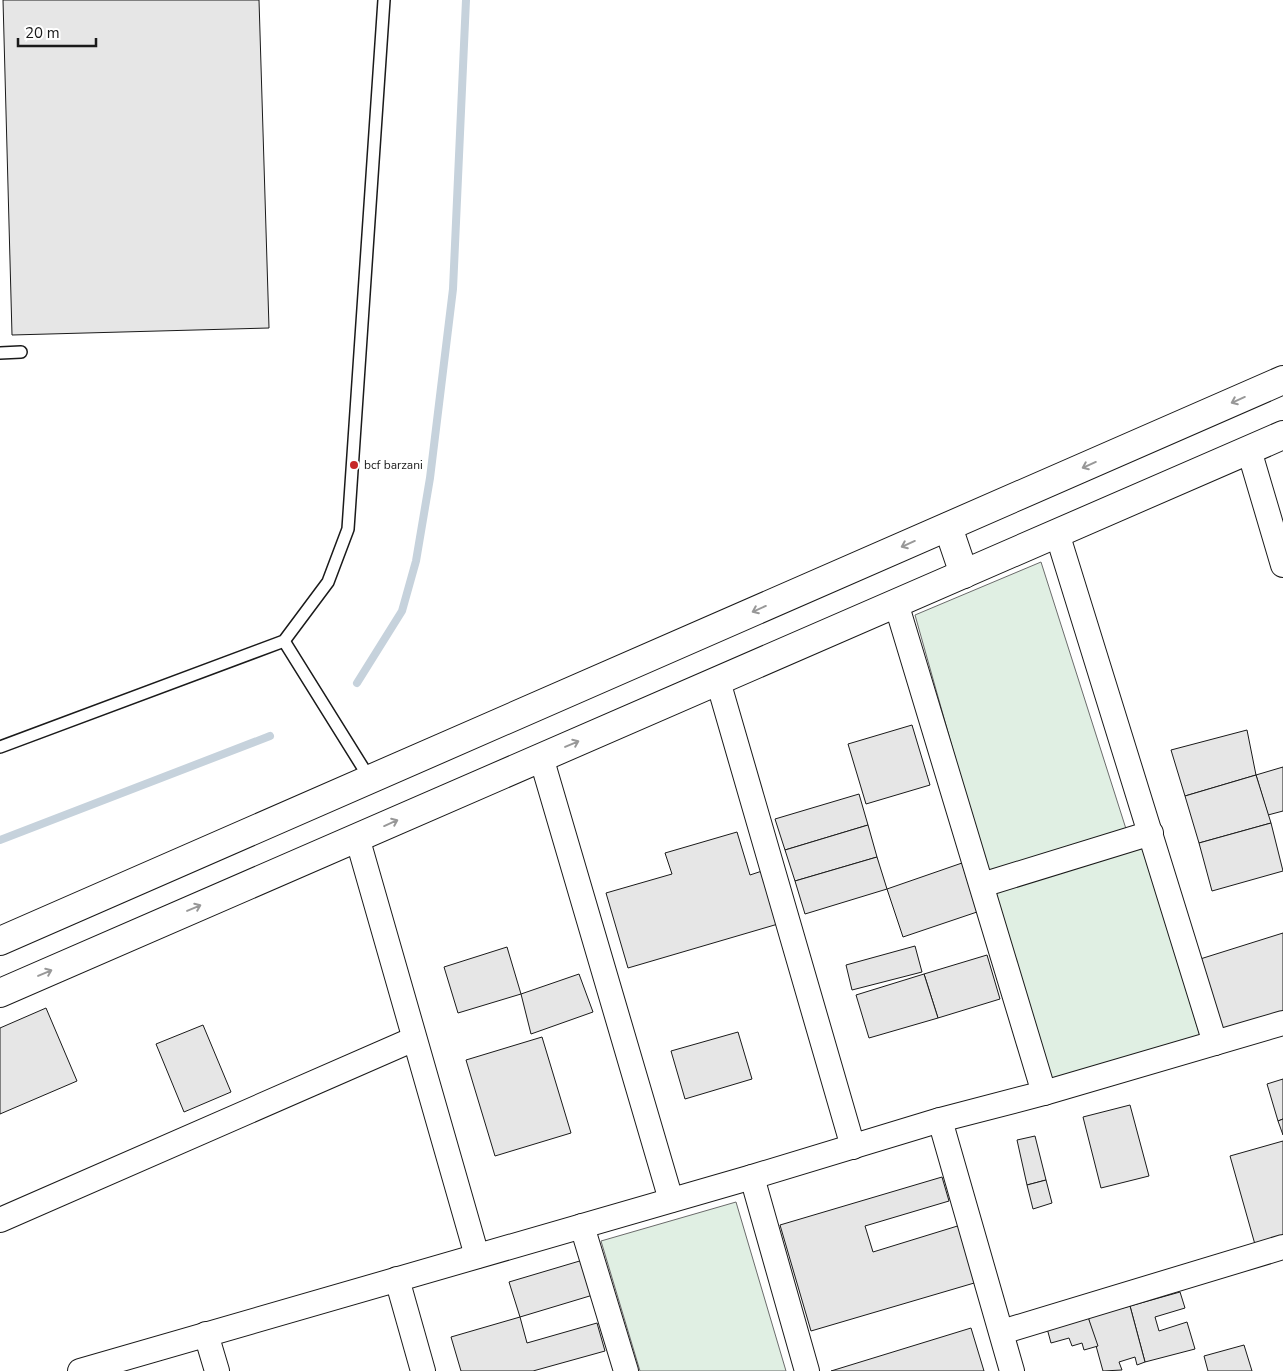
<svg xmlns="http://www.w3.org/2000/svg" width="1283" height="1371" font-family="'Nunito Sans',sans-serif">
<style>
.green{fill:#e0efe3;stroke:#6a6a6a}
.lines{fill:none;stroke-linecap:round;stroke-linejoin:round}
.stream{stroke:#c6d2dc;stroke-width:8}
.building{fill:#e6e6e6;stroke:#1a1a1a}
.service-casing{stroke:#1a1a1a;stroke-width:14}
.minor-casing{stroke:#1a1a1a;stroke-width:26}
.tertiary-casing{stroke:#1a1a1a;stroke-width:30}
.service{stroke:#fff;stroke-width:11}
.minor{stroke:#fff;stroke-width:24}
.tertiary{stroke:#fff;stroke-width:28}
.oneway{stroke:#989898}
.poi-dot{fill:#c62828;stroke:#fff;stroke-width:2}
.labels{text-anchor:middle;stroke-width:4;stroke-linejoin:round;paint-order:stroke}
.poi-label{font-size:12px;fill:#1a1a1a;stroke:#fff;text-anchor:start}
</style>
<rect width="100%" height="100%" fill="#fff"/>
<g class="green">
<path d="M1041,562L1127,832L989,878L915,615Z"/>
<path d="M1144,846L1200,1036L1048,1081L992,891Z"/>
<path d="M736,1202L786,1371H640L601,1241Z"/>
</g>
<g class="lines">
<g class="stream">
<path d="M357,683L402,611L416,561L430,478L453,289L466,0"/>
<path d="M0,840L270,736"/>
</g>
</g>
<g class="building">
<path d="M3,0H259L269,328L12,335Z"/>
<path d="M912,725L930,785L866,804L848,744Z"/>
<path d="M1247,730L1256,775L1185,796L1171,750Z"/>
<path d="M1283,767V811L1268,815L1256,775Z"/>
<path d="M1256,775L1271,823L1199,843L1185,796Z"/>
<path d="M859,794L868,825L785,850L775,819Z"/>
<path d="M1271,823L1283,871L1212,891L1199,843Z"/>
<path d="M868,825L877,857L795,881L785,850Z"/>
<path d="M737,832L750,875L762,871L778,924L628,968L606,893L672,874L665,853Z"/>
<path d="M877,857L887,889L805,914L795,881Z"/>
<path d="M962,863L977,912L903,937L887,889Z"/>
<path d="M1283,933V1011L1219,1031L1197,960Z"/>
<path d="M915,946L922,972L852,990L846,965Z"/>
<path d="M507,947L521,994L458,1013L444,967Z"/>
<path d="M987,955L1000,999L938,1018L924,974Z"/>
<path d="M579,974L593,1012L531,1034L521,994Z"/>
<path d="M924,974L938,1018L869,1038L856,995Z"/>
<path d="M46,1008L77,1081L0,1114V1028Z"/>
<path d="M203,1025L231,1092L184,1112L156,1044Z"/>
<path d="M738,1032L752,1079L685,1099L671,1051Z"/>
<path d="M542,1037L571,1133L495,1156L466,1060Z"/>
<path d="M1283,1079V1119L1278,1121L1267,1084Z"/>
<path d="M1130,1105L1149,1176L1101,1188L1083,1117Z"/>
<path d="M1283,1119V1135L1278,1121Z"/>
<path d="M1035,1136L1046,1180L1027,1185L1017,1140Z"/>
<path d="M1283,1141V1240L1256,1248L1230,1156Z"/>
<path d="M942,1177L949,1201L865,1226L873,1252L964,1224L981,1281L811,1331L780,1225Z"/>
<path d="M1046,1180L1052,1203L1033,1209L1027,1185Z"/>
<path d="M583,1260L593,1295L520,1317L509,1282Z"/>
<path d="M1180,1292L1185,1308L1155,1317L1159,1331L1187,1322L1195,1349L1145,1362L1130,1306Z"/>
<path d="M1130,1306L1145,1362L1137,1365L1135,1357L1119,1362L1122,1370L1103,1371L1088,1317Z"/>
<path d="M520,1317L527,1343L597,1323L605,1351L533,1371H461L451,1337Z"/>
<path d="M1088,1317L1098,1346L1084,1350L1082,1343L1072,1346L1069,1338L1051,1343L1045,1321Z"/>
<path d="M971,1328L984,1371H831Z"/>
<path d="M1244,1345L1252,1371H1208L1204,1356Z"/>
</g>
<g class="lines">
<defs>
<g id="service">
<path d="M0,353L21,352"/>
<path d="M284,641L370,779"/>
<path d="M0,747L284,641L328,582L348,529L384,0"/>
</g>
<g id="minor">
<path d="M1249,450L1283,565"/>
<path d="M1057,533L1215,1043"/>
<path d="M896,603L1044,1093"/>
<path d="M718,681L853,1147"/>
<path d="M541,757L671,1200"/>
<path d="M357,837L477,1256"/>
<path d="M982,885L1151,833"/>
<path d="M940,1120L1012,1371"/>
<path d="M752,1177L807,1371"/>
<path d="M0,1220L414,1039"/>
<path d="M582,1226L626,1371"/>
<path d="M397,1279L423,1371"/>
<path d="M1002,1332L1283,1247"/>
<path d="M206,1334L217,1371"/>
<path d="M80,1371L752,1177L940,1120L1044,1093L1283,1023"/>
</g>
<g id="tertiary">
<path d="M948,527L964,574"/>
<path d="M0,941L1283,380"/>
<path d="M0,993L1283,435"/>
</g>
</defs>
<use href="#service" class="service-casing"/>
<use href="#minor" class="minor-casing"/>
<use href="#tertiary" class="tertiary-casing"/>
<use href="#service" class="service"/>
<use href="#minor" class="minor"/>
<use href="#tertiary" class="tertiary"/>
</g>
<defs><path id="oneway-shaft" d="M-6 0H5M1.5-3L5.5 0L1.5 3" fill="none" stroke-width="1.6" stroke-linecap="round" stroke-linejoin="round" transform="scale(1.25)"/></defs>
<g class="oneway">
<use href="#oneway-shaft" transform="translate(1238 400) rotate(156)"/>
<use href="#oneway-shaft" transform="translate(1089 465) rotate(156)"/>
<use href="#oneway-shaft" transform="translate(908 544) rotate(156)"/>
<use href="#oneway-shaft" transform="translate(759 609) rotate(156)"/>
<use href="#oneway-shaft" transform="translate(572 744) rotate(-23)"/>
<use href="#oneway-shaft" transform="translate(391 823) rotate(-24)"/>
<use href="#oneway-shaft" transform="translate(194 908) rotate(-23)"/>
<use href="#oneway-shaft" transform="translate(45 973) rotate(-23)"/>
</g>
<circle class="poi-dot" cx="354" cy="465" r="5"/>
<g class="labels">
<g class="poi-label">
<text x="364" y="469">bcf barzani</text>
</g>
</g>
<path d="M18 38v8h78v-8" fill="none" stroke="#1a1a1a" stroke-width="2.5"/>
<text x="25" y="38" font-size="15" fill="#1a1a1a" stroke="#ffffff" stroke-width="4" paint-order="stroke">20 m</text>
</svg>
